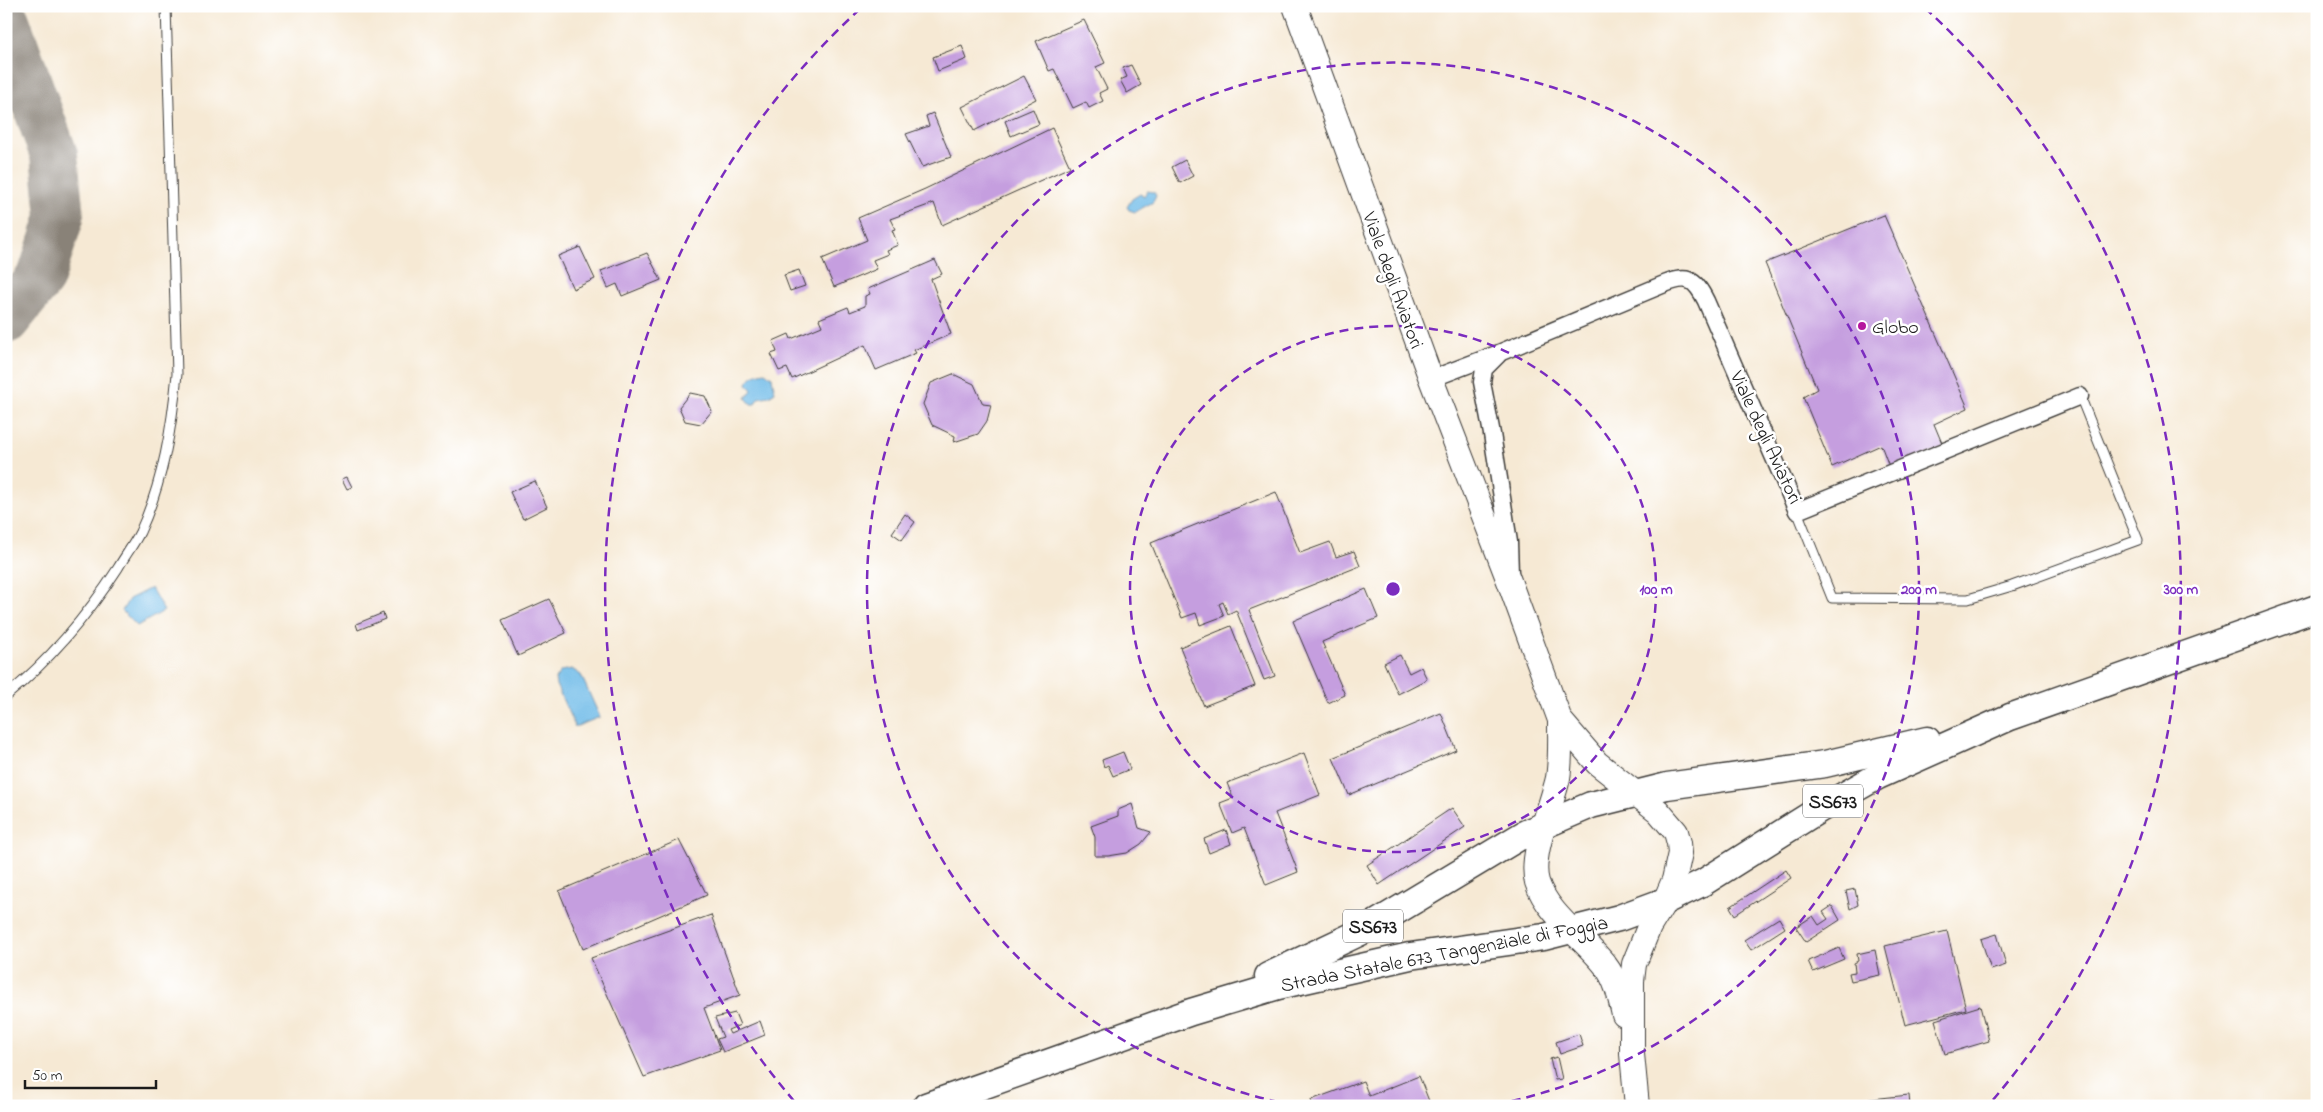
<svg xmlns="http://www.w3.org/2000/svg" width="2323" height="1112" font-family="'Indie Flower',sans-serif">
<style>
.water{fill:#6fbbe8;stroke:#466c82}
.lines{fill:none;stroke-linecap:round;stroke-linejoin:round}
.taxiway{stroke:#898278;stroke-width:48}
.building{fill:#c59edf}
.service-casing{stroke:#3d3b38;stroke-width:11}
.minor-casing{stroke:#3d3b38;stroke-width:19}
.secondary-casing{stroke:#3d3b38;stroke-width:26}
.primary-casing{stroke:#3d3b38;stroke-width:29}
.service{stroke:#fff;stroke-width:9}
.minor{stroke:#fff;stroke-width:16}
.secondary{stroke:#fff;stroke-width:24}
.primary{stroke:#fff;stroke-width:26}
.ring{fill:none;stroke:#7b2cbf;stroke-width:2.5;stroke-dasharray:9 6}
.poi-dot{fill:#b5179e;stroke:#fff;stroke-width:2}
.labels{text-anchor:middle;stroke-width:5;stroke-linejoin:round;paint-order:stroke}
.shield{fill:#fff;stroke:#606060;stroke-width:1}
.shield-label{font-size:19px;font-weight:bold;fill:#1c1c1c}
.street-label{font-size:20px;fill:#1c1c1c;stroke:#fff}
.poi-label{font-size:20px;fill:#1c1c1c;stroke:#fff;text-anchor:start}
.centre{fill:#7b2cbf;stroke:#fff;stroke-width:2.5}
.ring-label{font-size:15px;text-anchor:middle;font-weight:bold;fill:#7b2cbf;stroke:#fff;stroke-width:5;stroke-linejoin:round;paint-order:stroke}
</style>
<rect width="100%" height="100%" fill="#fff"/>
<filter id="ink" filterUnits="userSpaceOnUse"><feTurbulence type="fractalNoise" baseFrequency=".02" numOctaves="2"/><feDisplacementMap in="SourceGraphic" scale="10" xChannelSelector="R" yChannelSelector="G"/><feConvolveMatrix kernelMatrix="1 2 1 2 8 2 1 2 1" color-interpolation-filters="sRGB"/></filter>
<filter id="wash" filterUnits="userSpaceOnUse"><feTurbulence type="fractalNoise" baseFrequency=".0096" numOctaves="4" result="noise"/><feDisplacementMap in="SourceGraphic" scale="20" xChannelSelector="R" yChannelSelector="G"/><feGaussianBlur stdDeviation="1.12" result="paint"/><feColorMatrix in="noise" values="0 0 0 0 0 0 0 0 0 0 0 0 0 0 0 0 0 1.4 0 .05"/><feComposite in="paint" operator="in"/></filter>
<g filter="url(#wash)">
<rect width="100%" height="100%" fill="#f6e9d4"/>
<g class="water">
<path d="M1147,191L1154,192L1156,196L1153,202L1135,212L1129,210L1127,207L1132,199L1140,194L1144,196Z"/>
<path d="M765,372L772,377L775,392L769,396L758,398L755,404H751L746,398L752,390L747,384C749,376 758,373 765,372Z"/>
<path d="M151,588L164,611L137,626L122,611L129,599Z"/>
<path d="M572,669L581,675L600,717L575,727L556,685L555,679L561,671Z"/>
</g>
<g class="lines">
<path class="taxiway" d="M6,21L54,155L60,217L41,277L6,320"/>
</g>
<g id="blocks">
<g class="building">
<path d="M1084,20L1105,63L1096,67L1107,89L1099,93L1103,101L1089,108L1086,102L1073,108L1054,69L1049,71L1036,41Z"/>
<path d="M962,46L967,59L938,71L933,57Z"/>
<path d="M1131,65L1141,85L1127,93L1120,80L1127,77L1123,68Z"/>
<path d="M1024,76L1036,99L974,131L962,107Z"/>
<path d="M1033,109L1039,124L1011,136L1005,121Z"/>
<path d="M933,113L951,157L922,167L906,134L929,126L926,116Z"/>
<path d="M1052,128L1070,167L942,225L934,203L890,219L895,229L892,230L898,245L886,250L888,254L873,260L877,269L834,287L822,259L867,240L858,218L925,189Z"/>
<path d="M1185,160L1193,176L1180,183L1172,167Z"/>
<path d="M1884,215L1968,408L1934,424L1944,448L1890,469L1881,445L1832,467L1803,397L1817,389L1765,263Z"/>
<path d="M580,247L595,279L573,289L558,256Z"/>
<path d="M647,253L661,280L622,296L617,284L608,288L601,271Z"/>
<path d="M935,260L942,274L931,279L951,334L914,350L916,353L876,370L865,345L792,379L787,368L779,371L771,354L777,352L773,341L789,334L791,339L822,326L819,319L848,307L850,312L865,306V296L870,294L868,289Z"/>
<path d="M799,270L805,286L790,291L784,275Z"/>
<path d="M953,374L974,384L983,404L991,405L987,421L978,434L954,442L955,436L932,425L923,404L931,383Z"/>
<path d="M690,393L705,396L712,411L701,424L685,421L679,407Z"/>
<path d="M347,477L352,487L347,489L342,479Z"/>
<path d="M535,481L547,507L523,519L510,492Z"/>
<path d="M1276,492L1300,553L1330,542L1336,557L1354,551L1360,566L1249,610L1275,676L1264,680L1236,610L1228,614L1223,602L1219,604L1224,616L1200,625L1196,613L1182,618L1151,543Z"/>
<path d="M905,514L915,522L902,540L892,533Z"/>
<path d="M1366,589L1378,618L1322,642L1345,695L1328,703L1293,621Z"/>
<path d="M549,599L566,633L518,656L502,620Z"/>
<path d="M383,613L385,619L358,630L356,624Z"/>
<path d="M1231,626L1255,686L1204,706L1180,647Z"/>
<path d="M1400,655L1409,673L1421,667L1427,679L1398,694L1384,663Z"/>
<path d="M1441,713L1456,750L1349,795L1333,758Z"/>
<path d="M1123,752L1130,769L1113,776L1108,765L1104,767L1102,760Z"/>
<path d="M1304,753L1320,795L1275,813L1298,872L1266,885L1244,828L1232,833L1220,803L1233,798L1227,783Z"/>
<path d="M1132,804L1139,828L1151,832L1141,844L1127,853L1108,856H1095V837L1091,826L1118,816V810Z"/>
<path d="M1452,808L1465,827L1379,885L1367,865Z"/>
<path d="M1226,830L1231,844L1209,853L1204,839Z"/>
<path d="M679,840L707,895L583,949L559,891Z"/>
<path d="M1786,870L1791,878L1735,915L1730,907Z"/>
<path d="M1855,889L1858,905L1850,909L1846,891Z"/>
<path d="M1832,906L1840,920L1806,942L1796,927L1813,916L1819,925L1828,919L1823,912Z"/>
<path d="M711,915L740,995L704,1008L720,1050L644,1077L591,958Z"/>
<path d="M1779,918L1785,928L1751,950L1744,940Z"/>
<path d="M1947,931L1966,1009L1905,1025L1885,946Z"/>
<path d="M1997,934L2006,965L1991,970L1981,939Z"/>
<path d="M1839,948L1844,959L1813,972L1808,961Z"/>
<path d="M1875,950L1880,975L1851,981L1849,973L1855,972L1854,963L1858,961L1857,954Z"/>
<path d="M1980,1006L1989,1041L1945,1054L1935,1020Z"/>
<path d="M735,1013L740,1025L728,1030L730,1034L760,1021L765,1035L723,1052L717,1039L723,1037L715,1018Z"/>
<path d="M1579,1034L1583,1046L1560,1054L1556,1042Z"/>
<path d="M1557,1057L1562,1079L1555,1080L1550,1059Z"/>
<path d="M1419,1076L1431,1106H1313L1311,1100L1363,1081L1369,1096Z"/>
<path d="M1909,1095L1910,1106H1859L1862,1100Z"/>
</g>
</g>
</g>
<g filter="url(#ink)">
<use href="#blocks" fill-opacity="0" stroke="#3d3b38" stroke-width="1"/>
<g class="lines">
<defs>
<g id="service">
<path d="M1797,511L1832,598L1968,599L2012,586L2138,540L2080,396"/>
<path d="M6,696C51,659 87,616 118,568C125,556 134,544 140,532C163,482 172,427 177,374L166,6"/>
</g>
<g id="minor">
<path d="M1498,355L1484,369L1482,382L1492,434L1509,542L1510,574"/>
<path d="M1431,379L1499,353L1662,285C1687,275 1694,277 1706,301L1797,511L2080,396"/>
</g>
<g id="secondary">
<path d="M1295,6L1431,379L1509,581L1560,720L1597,763L1658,811L1676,832L1679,843L1680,853L1674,880L1665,901L1649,927L1634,964L1632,981V1054L1637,1106"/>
<path d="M1560,720C1560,739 1561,759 1558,778C1552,806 1529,855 1537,882C1547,914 1585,939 1605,965C1616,979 1620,997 1624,1015"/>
</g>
<g id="primary">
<path d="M1268,976L1365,930L1526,833L1591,805L1667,786L1825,764L1927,740"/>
<path d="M926,1106L1191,1012L1278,986L1410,956L1544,937L1619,918L1665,901L1704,882L1820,809L1878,776L2010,717L2317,608"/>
</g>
</defs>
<use href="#service" class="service-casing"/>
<use href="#minor" class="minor-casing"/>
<use href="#secondary" class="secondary-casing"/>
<use href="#primary" class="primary-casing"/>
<use href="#service" class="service"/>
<use href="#minor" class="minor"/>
<use href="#secondary" class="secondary"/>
<use href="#primary" class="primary"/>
</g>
</g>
<g class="ring">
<circle cx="1393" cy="589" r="263"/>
<path d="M1293 1105A526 526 0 1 1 1493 1105"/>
<path d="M794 1101A788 788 0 0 1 861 8M1925 8A788 788 0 0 1 1992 1101"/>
</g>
<circle class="poi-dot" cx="1862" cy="326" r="5"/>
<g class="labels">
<g class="shield">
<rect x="1803" y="784.5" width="60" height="33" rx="4"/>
<rect x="1343" y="909.5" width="60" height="33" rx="4"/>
</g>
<g class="shield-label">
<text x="1833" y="808">SS673</text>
<text x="1373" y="933">SS673</text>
</g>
<g class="street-label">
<text transform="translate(1394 280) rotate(70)" y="7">Viale degli Aviatori</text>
<text transform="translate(1767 437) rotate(65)" y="7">Viale degli Aviatori</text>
<text transform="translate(1444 953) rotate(-11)" y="7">Strada Statale 673 Tangenziale di Foggia</text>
</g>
<g class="poi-label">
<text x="1872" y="333">Globo</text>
</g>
</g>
<circle cx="1393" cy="589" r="8" class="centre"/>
<g class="ring-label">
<text x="1656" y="594">100 m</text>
<text x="1919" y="594">200 m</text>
<text x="2181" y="594">300 m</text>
</g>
<rect width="2323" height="1112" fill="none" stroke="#fff" stroke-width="25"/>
<path d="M25 1080v8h131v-8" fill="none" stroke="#1c1c1c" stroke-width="2.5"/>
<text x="32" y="1080" font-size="15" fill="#1c1c1c" stroke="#ffffff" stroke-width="4" paint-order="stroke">50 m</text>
</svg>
